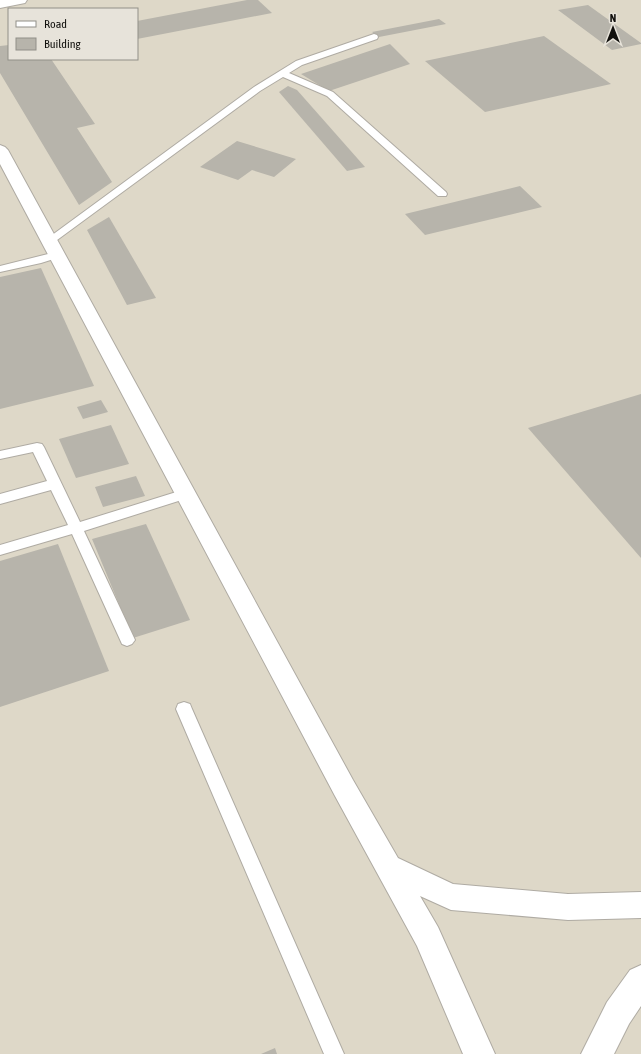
<svg xmlns="http://www.w3.org/2000/svg" width="641" height="1054" font-family="'Asap Condensed',sans-serif">
<style>
.built{fill:#ded8c8;fill-rule:evenodd}
.building{fill:#b7b4ab}
.lines{fill:none;stroke-linecap:round;stroke-linejoin:round}
.service-casing{stroke:#afaba3;stroke-width:2}
.minor-casing{stroke:#afaba3;stroke-width:2}
.tertiary-casing{stroke:#afaba3;stroke-width:2}
.service{fill:#fff;fill-rule:evenodd}
.minor{fill:#fff;fill-rule:evenodd}
.tertiary{fill:#fff;fill-rule:evenodd}
</style>
<rect width="100%" height="100%" fill="#e7e3da"/>
<path class="built" d="M0,0H641V1054H0ZM9,9H137V59H9Z"/>
<g class="building">
<path d="M247,0H258L272,13L137,39V21Z"/>
<path d="M588,5L641,43V44L612,50L558,10Z"/>
<path d="M439,19L446,24L379,37L372,32Z"/>
<path d="M544,36L611,84L485,112L425,61Z"/>
<path d="M390,44L410,64L329,91L301,74Z"/>
<path d="M9,45V59H51L95,124L77,128L112,182L79,205L0,73V46Z"/>
<path d="M288,86L297,90L365,167L347,171L279,92Z"/>
<path d="M237,141L296,159L274,177L252,170L238,180L200,167Z"/>
<path d="M520,186L542,207L425,235L405,214Z"/>
<path d="M109,217L156,298L127,305L87,230Z"/>
<path d="M41,268L94,386L0,409V277Z"/>
<path d="M641,394V558L528,428Z"/>
<path d="M101,400L108,412L83,419L77,407Z"/>
<path d="M111,425L129,464L76,478L59,439Z"/>
<path d="M136,476L145,496L103,507L95,487Z"/>
<path d="M146,524L190,620L133,638L92,539Z"/>
<path d="M58,544L109,671L0,707V561Z"/>
<path d="M275,1048L277,1054H261Z"/>
</g>
<g class="lines">
<defs>
<g id="service">
<path d="M374,34L377,35L378,37L377,39L302,65L289,73L333,92L446,192L447,194L446,196H438L327,96L283,77L260,91L53,243H45L44,241L254,87L296,61Z"/>
<path d="M56,252L61,255L60,257L41,263L0,272V266Z"/>
<path d="M37,443L42,444L44,447L80,522L186,489L191,491L193,494L191,497L84,531L135,640L132,644L127,646L122,644L72,534L0,555V545L68,525L51,490L0,504V494L47,481L33,452L0,459V451Z"/>
<path d="M184,702L190,704L192,709L344,1054H324L176,709L178,704Z"/>
</g>
<path id="minor" d="M0,145L5,147L8,150L353,780L398,858L453,884L568,894L641,892V918L568,920L451,910L420,896L438,927L495,1054H463L417,946L335,796L0,164Z"/>
<g id="tertiary">
<path d="M0,0H27L25,3L0,8Z"/>
<path d="M641,965V1006L629,1024L614,1054H581L607,1002L630,970Z"/>
</g>
</defs>
<use href="#service" class="service-casing"/>
<use href="#minor" class="minor-casing"/>
<use href="#tertiary" class="tertiary-casing"/>
<use href="#service" class="service"/>
<use href="#minor" class="minor"/>
<use href="#tertiary" class="tertiary"/>
</g>
<rect x="8" y="8" width="130" height="52" fill="#e7e3da" stroke="#918f88"/>
<rect x="16" y="21" width="20" height="6" fill="#ffffff" stroke="#918f88"/>
<text x="44" y="28" font-size="12" fill="#11100d">Road</text>
<rect x="16" y="38" width="20" height="12" fill="#b7b4ab" stroke="#918f88"/>
<text x="44" y="48" font-size="12" fill="#11100d">Building</text>
<g transform="translate(613 28)" stroke="#e7e3da" stroke-width="3" paint-order="stroke">
<path d="M0-3L7 15L0 10L-7 15Z" fill="#11100d"/>
<text y="-6" font-size="11" font-weight="bold" text-anchor="middle" fill="#11100d">N</text>
</g>
</svg>
